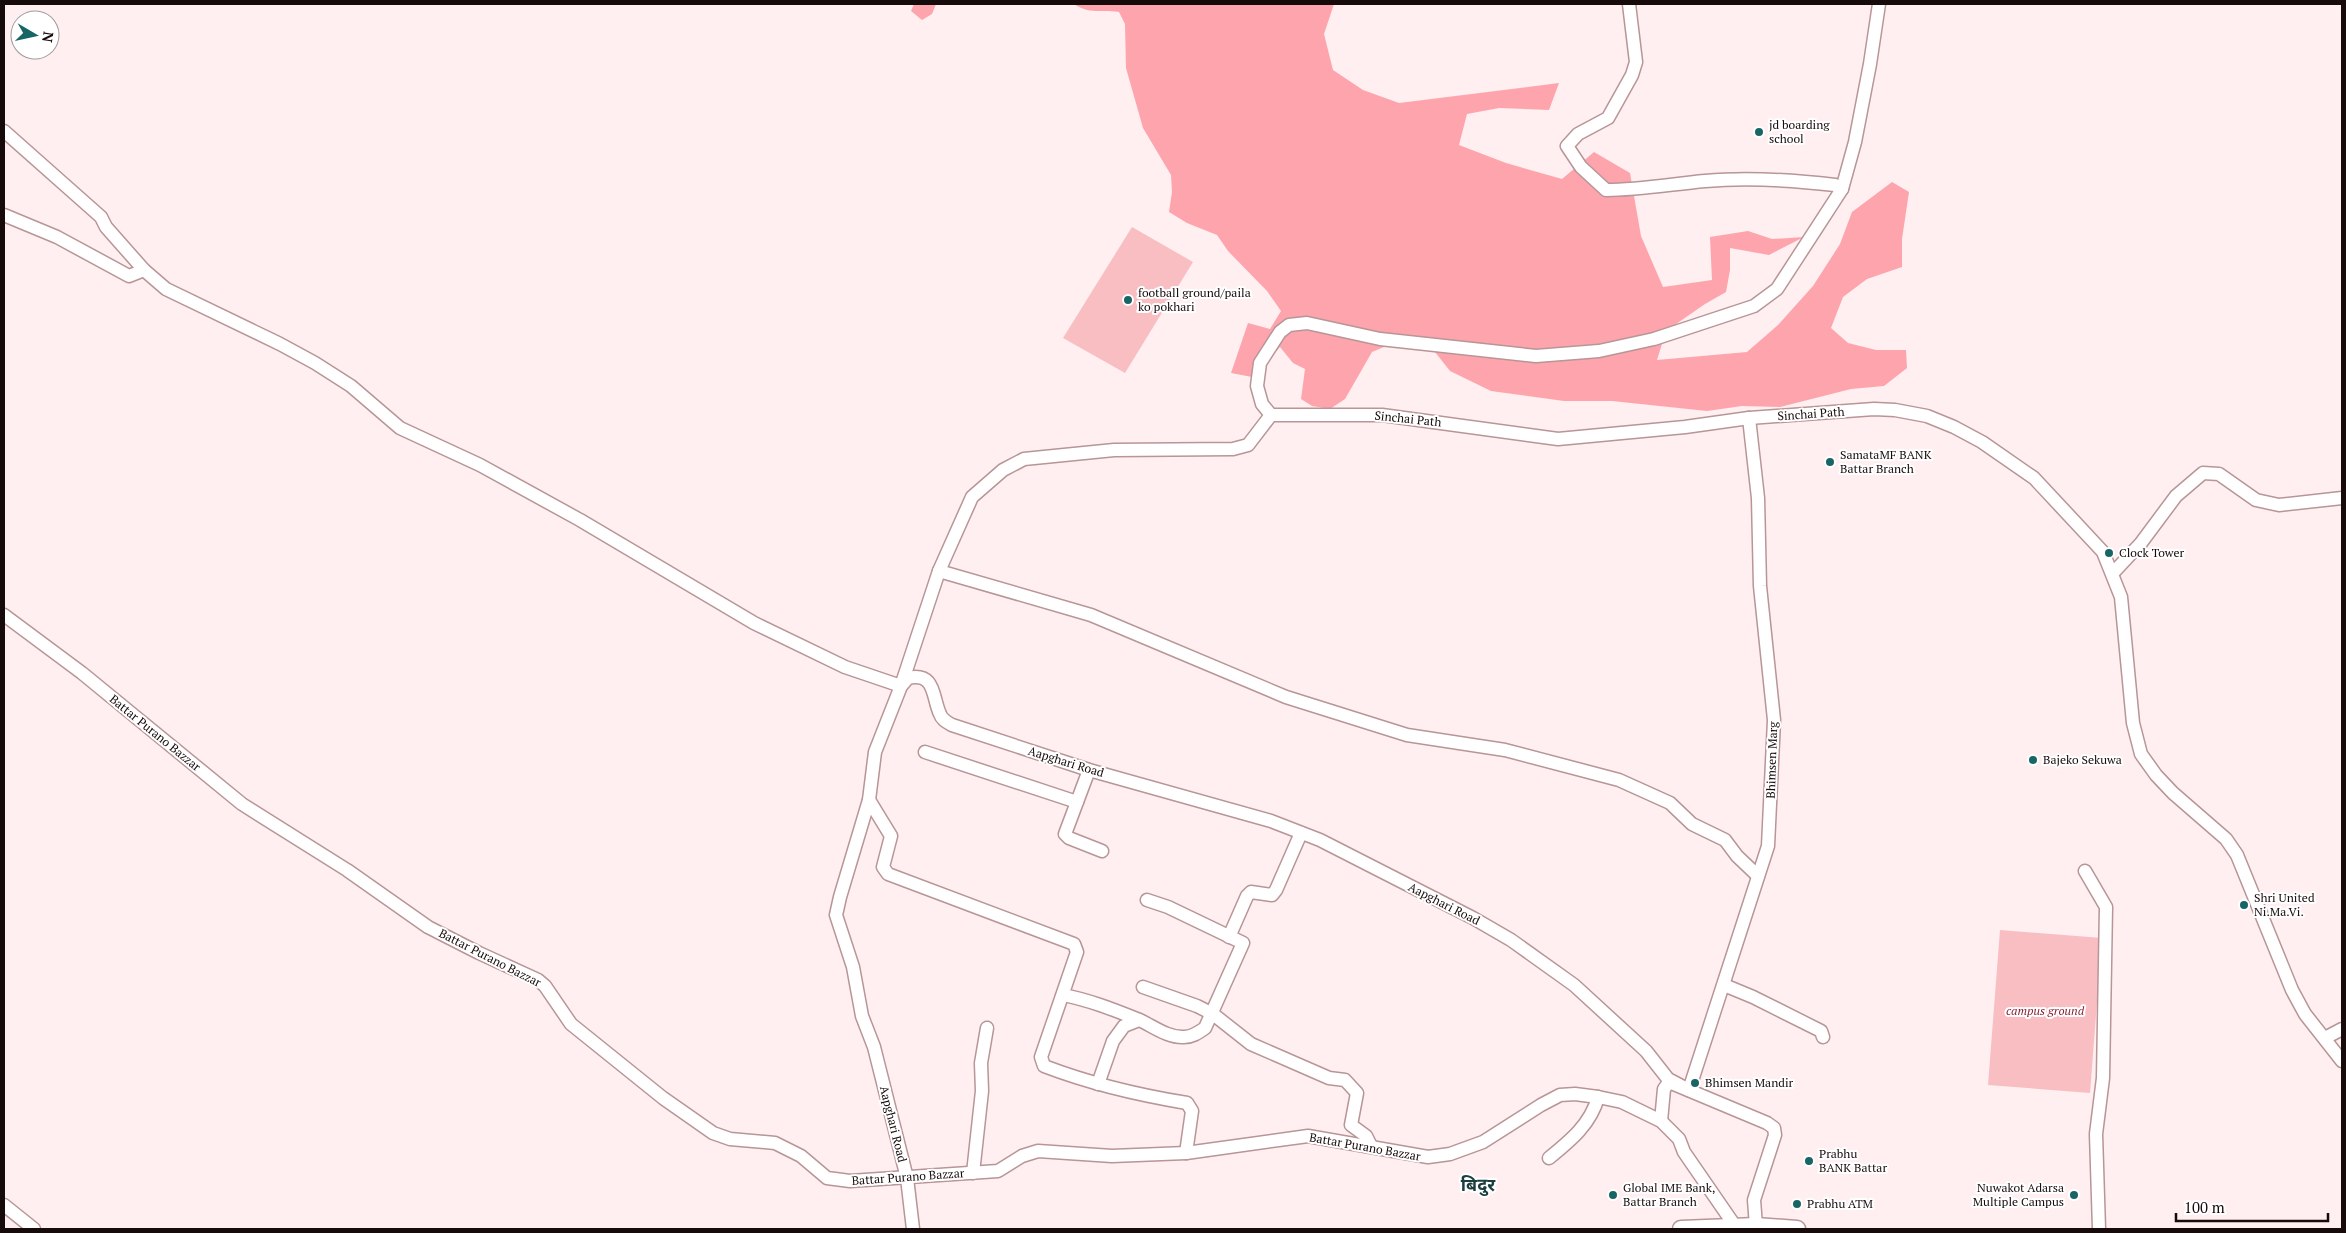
<svg xmlns="http://www.w3.org/2000/svg" width="2346" height="1233" font-family="'PT Serif','Noto Sans Devanagari',serif">
<style>
.green{fill:#f9bec2}
.forest{fill:#fea4ac}
.lines{fill:none;stroke-linecap:round;stroke-linejoin:round}
.minor-casing{stroke:#b89597;stroke-width:15}
.major-casing{stroke:#b89597;stroke-width:19}
.minor{stroke:#fff;stroke-width:12}
.major{stroke:#fff;stroke-width:16}
.poi-dot{fill:#176665;stroke:#fff;stroke-width:2}
.labels{text-anchor:middle;stroke-width:4;stroke-linejoin:round;paint-order:stroke}
.poi-label{font-size:12px;fill:#160a0b;stroke:#fff;text-anchor:start}
.street-label{font-size:12px;fill:#160a0b;stroke:#fff}
.park-label{font-size:12px;font-style:italic;fill:#8a2337;stroke:#fff}
.district-label{font-size:18px;font-weight:bold;fill:#1c3e3e;stroke:#fff}
</style>
<rect width="100%" height="100%" fill="#ffeff0"/>
<g class="green">
<path d="M1132,227L1193,262L1125,373L1063,338Z"/>
<path d="M2000,930L2102,938L2090,1093L1988,1085Z"/>
</g>
<g class="forest">
<path d="M914,4H936L932,14L922,20L911,11Z"/>
<path d="M1074,4H1334L1324,34L1333,70L1363,90L1399,103L1559,83L1549,110L1499,108L1467,114L1459,145L1506,163L1562,179L1594,152L1630,173L1641,236L1663,287L1712,280L1710,237L1748,231L1772,239L1804,237L1769,255L1730,248V270L1726,292L1705,304L1666,331L1657,360L1747,352L1778,325L1813,286L1840,244L1852,212L1892,182L1909,192L1902,239V267L1867,279L1843,297L1831,328L1848,343L1876,350H1906L1907,368L1884,386L1851,389L1780,407L1742,406L1707,411L1612,401H1564L1491,391L1450,371L1431,347L1398,341L1372,352L1345,399L1330,409L1312,406L1301,399L1305,369L1293,363L1280,347L1252,377L1231,373L1248,323L1270,329L1281,311L1267,291L1228,251L1217,235L1187,223L1169,212L1172,192L1171,175L1143,128L1126,68L1125,24L1119,12C1101,9 1090,15 1074,4Z"/>
</g>
<g class="lines">
<defs>
<g id="minor">
<path d="M1629,4L1636,62L1632,75L1608,118L1578,134L1567,146L1581,167L1606,190C1640,190 1672,184 1705,181C1749,177 1792,180 1835,185L1842,189"/>
<path d="M1879,4L1870,64L1855,142L1842,189L1777,289L1754,306L1654,339L1599,351L1536,356L1380,339L1307,323L1289,325L1280,332L1260,363L1257,386L1262,404L1271,415H1382L1558,439L1685,427L1749,418L1874,409L1895,410L1927,416L1954,427L1982,442L2034,478L2103,552L2121,597L2133,723L2141,754L2156,775L2173,793L2226,839L2237,855L2292,990L2305,1014L2342,1061"/>
<path d="M4,131L101,217L106,227L144,270L166,289L280,344L315,363L351,386L400,428L480,465L580,520L754,623L845,667L901,686L939,571L972,497L1003,470L1024,459L1114,450L1233,449L1248,445L1271,415"/>
<path d="M4,215L57,237L129,276L144,270"/>
<path d="M939,571L1091,615L1286,697L1407,735L1505,750L1619,780L1670,803L1692,824L1725,840L1737,856L1758,876"/>
<path d="M2113,573L2141,543L2176,496L2203,473L2219,474L2256,500L2279,505L2342,498"/>
<path d="M4,615L82,673L242,804L347,870L428,927L479,953L538,980L545,986L571,1024L663,1098L713,1133L730,1139L775,1143L801,1156L827,1178L850,1181L998,1171L1022,1156L1038,1151L1112,1156L1186,1153L1308,1136L1428,1157L1450,1154L1483,1142L1541,1105L1560,1095L1575,1094L1598,1097L1622,1102L1661,1121L1679,1139L1684,1152L1735,1226"/>
<path d="M925,752L1077,802"/>
<path d="M1089,770L1065,834L1069,838L1102,851"/>
<path d="M869,800L891,836L883,867L888,874L1074,944L1077,952L1041,1057L1044,1066C1091,1084 1138,1095 1187,1103L1192,1111L1186,1153"/>
<path d="M2085,871L2106,907L2103,1078L2096,1134L2099,1229"/>
<path d="M1229,937L1247,896L1251,892L1272,895L1276,890L1301,833"/>
<path d="M1724,985L1753,997L1821,1031L1823,1037"/>
<path d="M1143,987L1197,1006L1213,1014L1251,1044L1329,1078L1345,1080L1357,1093L1351,1125L1366,1136L1371,1146"/>
<path d="M1063,995C1089,1000 1112,1009 1137,1019C1152,1025 1167,1038 1184,1037C1192,1037 1198,1033 1205,1028L1243,943L1168,907L1147,900"/>
<path d="M2325,1038L2342,1029"/>
<path d="M1098,1084L1113,1041L1124,1026L1139,1020"/>
<path d="M1689,1090L1768,846L1774,720L1760,586L1758,498L1749,418"/>
<path d="M1661,1121L1664,1089L1669,1082L1767,1123L1774,1128L1775,1135L1754,1200L1756,1226"/>
<path d="M1549,1158C1570,1141 1591,1124 1598,1097"/>
<path d="M973,1173L982,1091L981,1063L987,1028"/>
<path d="M4,1205L34,1229"/>
<path d="M913,1229L907,1178L874,1047L862,1016L853,967L836,915L840,897L869,800L875,752L901,686L908,678C936,672 932,697 940,714C942,720 947,722 952,725L1089,770L1271,821L1320,840L1473,918L1511,940L1574,985L1646,1051L1668,1079L1689,1090"/>
</g>
<path id="major" d="M1681,1229L1756,1226L1797,1229"/>
</defs>
<use href="#minor" class="minor-casing"/>
<use href="#major" class="major-casing"/>
<use href="#minor" class="minor"/>
<use href="#major" class="major"/>
</g>
<g class="poi-dot">
<circle cx="1759" cy="132" r="5"/>
<circle cx="1128" cy="300" r="5"/>
<circle cx="1830" cy="462" r="5"/>
<circle cx="2109" cy="553" r="5"/>
<circle cx="2033" cy="760" r="5"/>
<circle cx="2244" cy="905" r="5"/>
<circle cx="1695" cy="1083" r="5"/>
<circle cx="1809" cy="1161" r="5"/>
<circle cx="1613" cy="1195" r="5"/>
<circle cx="2074" cy="1195" r="5"/>
<circle cx="1797" cy="1204" r="5"/>
</g>
<g class="labels">
<g class="poi-label">
<text x="1769" y="129">jd boarding<tspan x="1769" dy="14">school</tspan></text>
<text x="1138" y="297">football ground/paila<tspan x="1138" dy="14">ko pokhari</tspan></text>
<text x="1840" y="459">SamataMF BANK<tspan x="1840" dy="14">Battar Branch</tspan></text>
<text x="2119" y="557">Clock Tower</text>
<text x="2043" y="764">Bajeko Sekuwa</text>
<text x="2254" y="902">Shri United<tspan x="2254" dy="14">Ni.Ma.Vi.</tspan></text>
<text x="1705" y="1087">Bhimsen Mandir</text>
<text x="1819" y="1158">Prabhu<tspan x="1819" dy="14">BANK Battar</tspan></text>
<text x="1623" y="1192">Global IME Bank,<tspan x="1623" dy="14">Battar Branch</tspan></text>
<text x="2064" y="1192" text-anchor="end">Nuwakot Adarsa<tspan x="2064" dy="14">Multiple Campus</tspan></text>
<text x="1807" y="1208">Prabhu ATM</text>
</g>
<g class="street-label">
<text transform="translate(1811 414) rotate(-4)" y="4">Sinchai Path</text>
<text transform="translate(1408 419) rotate(6)" y="4">Sinchai Path</text>
<text transform="translate(155 733) rotate(39)" y="4">Battar Purano Bazzar</text>
<text transform="translate(1772 760) rotate(-88)" y="4">Bhimsen Marg</text>
<text transform="translate(1066 762) rotate(17)" y="4">Aapghari Road</text>
<text transform="translate(1444 904) rotate(27)" y="4">Aapghari Road</text>
<text transform="translate(490 958) rotate(27)" y="4">Battar Purano Bazzar</text>
<text transform="translate(893 1124) rotate(76)" y="4">Aapghari Road</text>
<text transform="translate(1365 1147) rotate(10)" y="4">Battar Purano Bazzar</text>
<text transform="translate(908 1177) rotate(-4)" y="4">Battar Purano Bazzar</text>
</g>
<g class="park-label">
<text x="2045" y="1015">campus ground</text>
</g>
<g class="district-label">
<text x="1478" y="1191">बिदुर</text>
</g>
</g>
<rect width="2346" height="1233" fill="none" stroke="#160a0b" stroke-width="10"/>
<g transform="translate(35 35) rotate(99)"><circle r="24" fill="#ffffff" stroke="#a29d9d"/>
<path d="M0-4L9 19L0 12L-9 19Z" fill="#176665"/>
<text y="-8" font-size="14" font-weight="bold" text-anchor="middle" fill="#160a0b">N</text>
</g>
<path d="M2176 1213v8h152v-8" fill="none" stroke="#160a0b" stroke-width="2.5"/>
<text x="2184" y="1213" font-size="15" fill="#160a0b" stroke="#ffffff" stroke-width="4" paint-order="stroke">100 m</text>
</svg>
